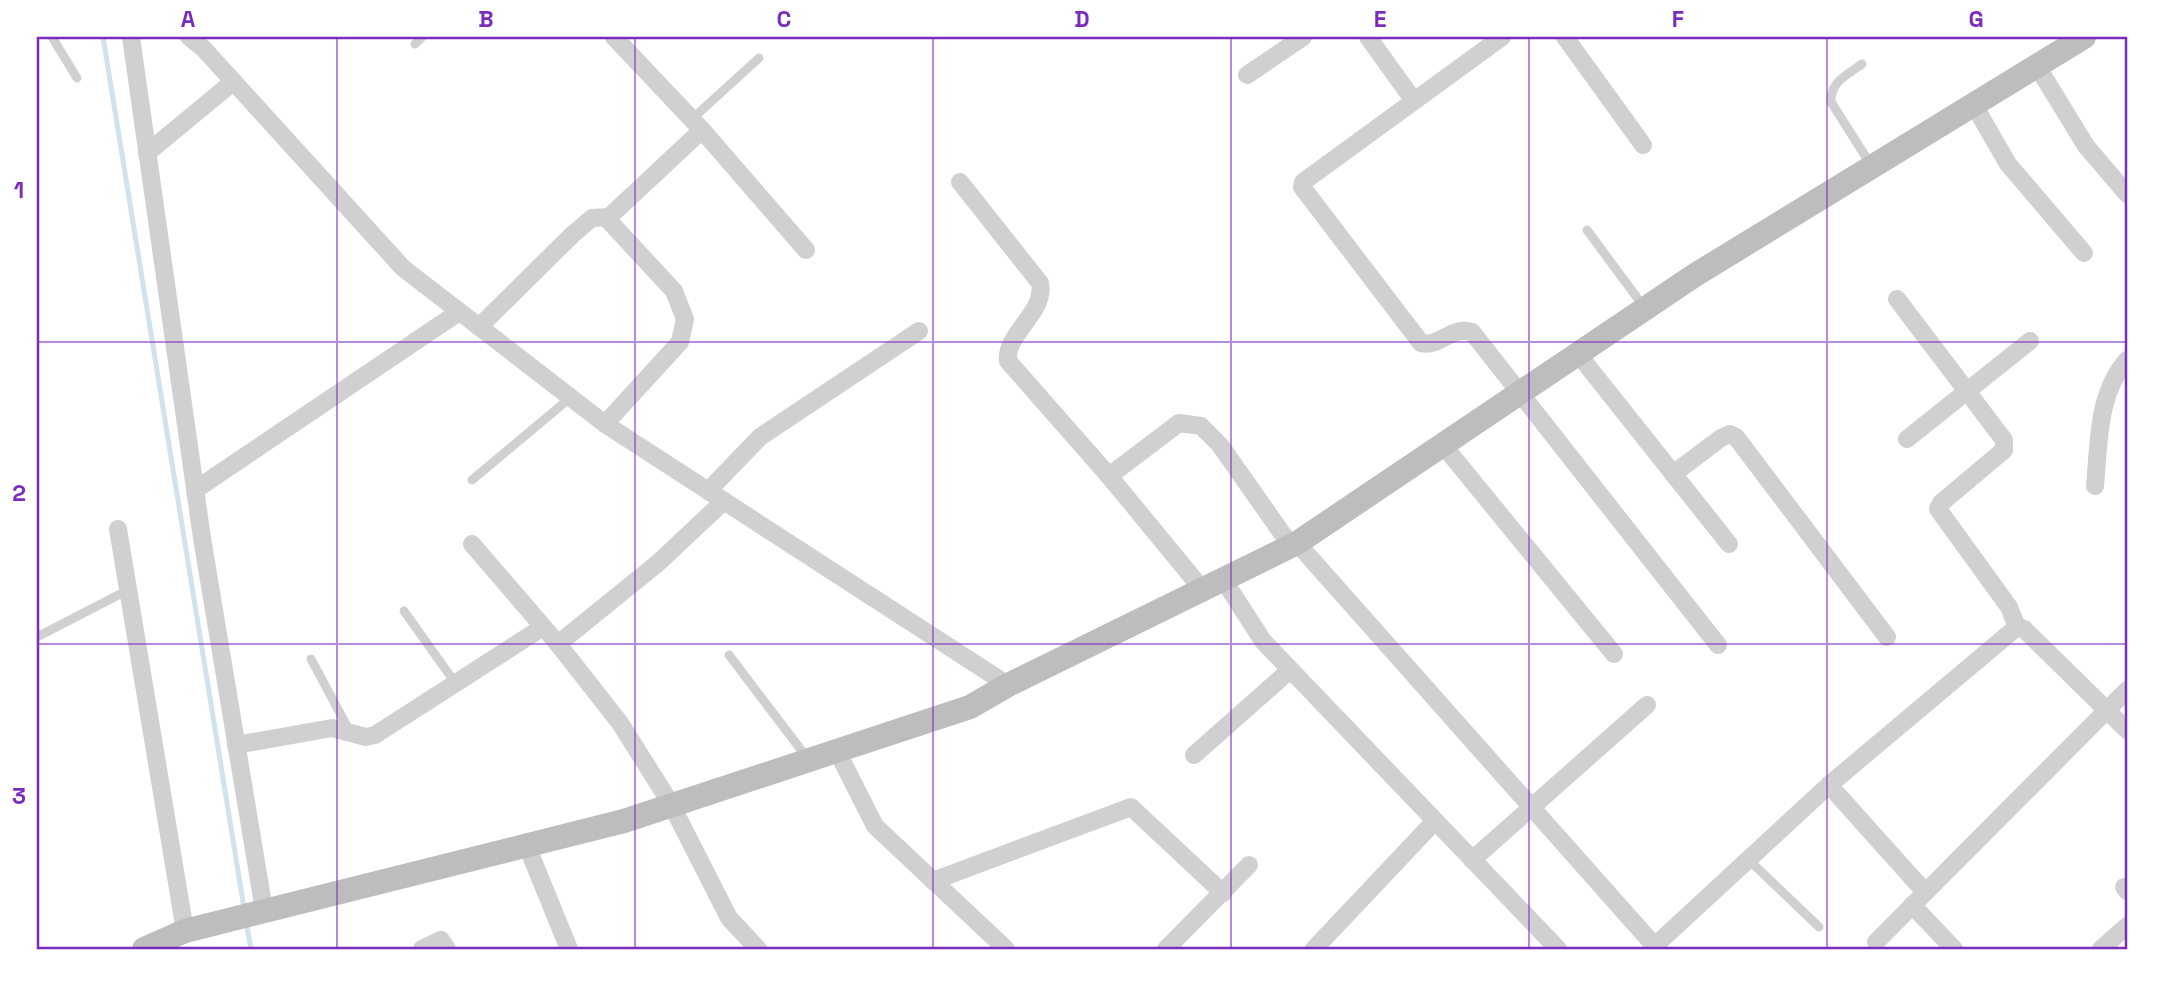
<svg xmlns="http://www.w3.org/2000/svg" width="2164" height="986" font-family="'Space Grotesk',sans-serif">
<style>
.lines{fill:none;stroke-linecap:round;stroke-linejoin:round}
.stream{stroke:#cfe2ee;stroke-width:5}
.lane{stroke:#d0d0d0;stroke-width:9}
.street{stroke:#d0d0d0;stroke-width:18}
.secondary{stroke:#bdbdbd;stroke-width:24}
.grid{fill:none;stroke:#7b2cbf;stroke-width:2;stroke-opacity:0.55}
.neatline{fill:none;stroke:#7b2cbf;stroke-width:2.5}
.grid-label{font-size:23px;text-anchor:middle;font-weight:bold;fill:#7b2cbf}
</style>
<rect width="100%" height="100%" fill="#fff"/>
<g class="lines">
<g class="stream">
<path d="M103,37L244,908"/>
<path d="M246,921L251,949"/>
</g>
<g class="lane">
<path d="M52,37L77,78"/>
<path d="M415,44L422,37"/>
<path d="M1862,64C1847,75 1830,82 1831,102L1871,165"/>
<path d="M692,119L759,58"/>
<path d="M1587,230L1644,307"/>
<path d="M472,480L570,398"/>
<path d="M404,611L456,684"/>
<path d="M37,637L128,590"/>
<path d="M729,655L808,759"/>
<path d="M311,659L349,730"/>
<path d="M1748,859L1819,927"/>
</g>
<g class="street">
<path d="M131,37L202,538L264,910"/>
<path d="M189,37L203,48L403,268L605,424L1008,685"/>
<path d="M614,37L702,130L806,250"/>
<path d="M1368,37L1414,101"/>
<path d="M1502,37L1303,182L1302,187L1421,343C1438,348 1453,325 1472,332L1718,645"/>
<path d="M1565,37L1643,145"/>
<path d="M2037,66L2086,146L2127,194"/>
<path d="M1247,75L1303,37"/>
<path d="M1974,105L2008,164L2084,253"/>
<path d="M147,153L233,82"/>
<path d="M960,182L1040,283C1046,313 1005,333 1008,361L1109,476L1202,589"/>
<path d="M1897,299L2004,440V450L1941,503L1938,509L2009,607L2017,627"/>
<path d="M479,327L572,235L592,218L609,217"/>
<path d="M1578,354L1729,544"/>
<path d="M605,424L680,342L685,319L674,291L610,222L609,217L702,130"/>
<path d="M1907,439L2030,341"/>
<path d="M1443,445L1614,654"/>
<path d="M1673,474L1721,438L1730,434L1736,437L1887,637"/>
<path d="M1109,476L1179,423L1201,426L1220,445L1291,546"/>
<path d="M2095,486C2099,444 2097,394 2127,360"/>
<path d="M195,490L459,312"/>
<path d="M708,491L760,437L919,331"/>
<path d="M118,529L185,931"/>
<path d="M1297,543L1652,943L1660,941L1829,785L2017,627L2024,629L2127,730"/>
<path d="M472,544L558,644L620,723L671,804L729,918L758,949"/>
<path d="M1223,579L1263,641L1558,949"/>
<path d="M558,644L658,563L724,501"/>
<path d="M236,745L332,728L366,737L375,735L543,627"/>
<path d="M837,751L875,826L1006,949"/>
<path d="M1194,755L1290,670"/>
<path d="M1829,785L1925,892"/>
<path d="M527,846L569,949"/>
<path d="M1472,860L1647,705"/>
<path d="M933,881L1131,807L1223,893"/>
<path d="M2124,887L2127,891"/>
<path d="M1912,905L1954,949"/>
<path d="M1876,942L2127,690"/>
<path d="M422,949L441,940L447,949"/>
<path d="M1166,949L1249,865"/>
<path d="M1314,949L1434,822"/>
<path d="M2101,949L2127,926"/>
</g>
<path class="secondary" d="M144,949L185,931L624,821L970,707L1008,685L1297,543L1695,275L2084,37"/>
</g>
<path class="grid" d="M337,37V949M635,37V949M933,37V949M1231,37V949M1529,37V949M1827,37V949M37,342H2127M37,644H2127"/>
<rect width="2164" height="986" fill="none" stroke="#ffffff" stroke-width="77"/>
<rect x="38" y="38" width="2088" height="910" class="neatline"/>
<g class="grid-label">
<text x="188" y="27">A</text>
<text x="486" y="27">B</text>
<text x="784" y="27">C</text>
<text x="1082" y="27">D</text>
<text x="1380" y="27">E</text>
<text x="1678" y="27">F</text>
<text x="1976" y="27">G</text>
<text x="19" y="198">1</text>
<text x="19" y="501">2</text>
<text x="19" y="804">3</text>
</g>
</svg>
